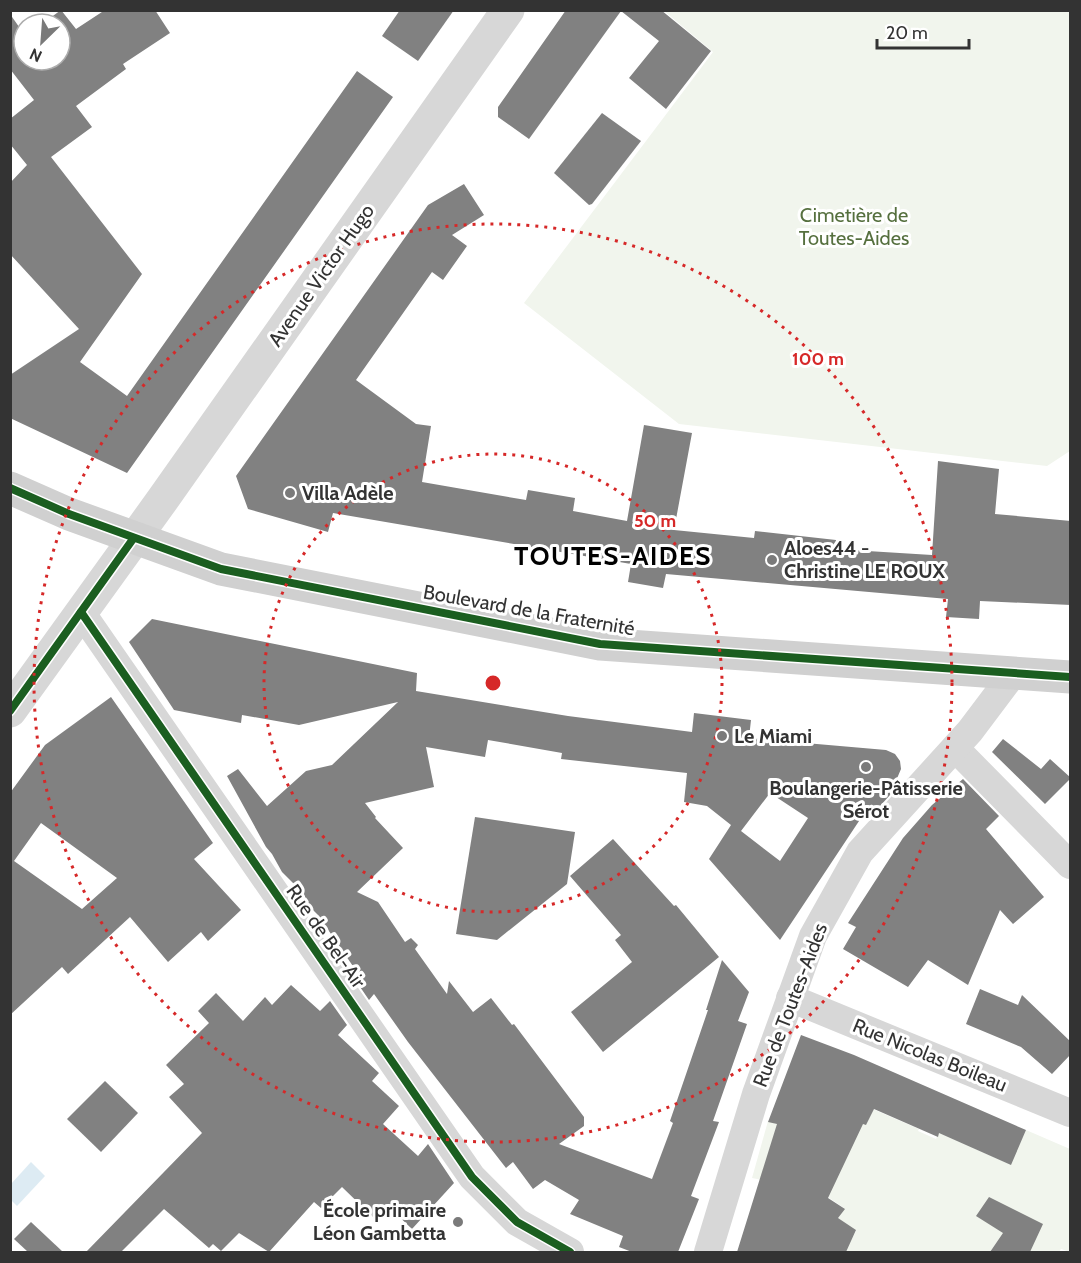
<svg xmlns="http://www.w3.org/2000/svg" width="1081" height="1263" font-family="Cabin,sans-serif">
<style>
.green{fill:#f1f5ed}
.water{fill:#ddebf3}
.building{fill:#818181;fill-rule:evenodd}
.lines{fill:none;stroke-linecap:round;stroke-linejoin:round}
.minor{stroke:#d7d7d7;stroke-width:28}
.tertiary{stroke:#d7d7d7;stroke-width:33}
.secondary{stroke:#d0d0d0;stroke-width:33}
.cycleway-casing{stroke:#fff;stroke-width:11}
.cycleway{stroke:#1b5e20;stroke-width:8}
.ring{fill:none;stroke:#d62828;stroke-width:3;stroke-dasharray:3 6}
.poi-dot{fill:#7a7a7a;stroke:#fff;stroke-width:2}
.labels{text-anchor:middle;stroke-width:6;stroke-linejoin:round;paint-order:stroke}
.park-label{font-size:20px;fill:#56703f;stroke:#fff}
.street-label{font-size:20px;fill:#333;stroke:#fff}
.poi-label{font-size:20px;font-weight:bold;fill:#333;stroke:#fff;text-anchor:start}
.district-label{font-size:26px;font-weight:bold;letter-spacing:1.5px;fill:#000;stroke:#fff}
.centre{fill:#d62828;stroke:#fff;stroke-width:3}
.ring-label{font-size:18px;text-anchor:middle;font-weight:bold;fill:#d62828;stroke:#fff;stroke-width:6;stroke-linejoin:round;paint-order:stroke}
</style>
<rect width="100%" height="100%" fill="#fff"/>
<g class="green">
<path d="M664,11H1070V451L1047,466L679,424L524,303L713,52Z"/>
<path d="M868,1107L919,1129L918,1131L936,1139L940,1130L988,1114L973,1148L1010,1164L1026,1130L1070,1149V1252L1061,1249L1059,1252H1016L1020,1245L1001,1236L990,1252H819L788,1235L852,1238L856,1231L836,1217L844,1208L819,1191L752,1178L768,1121L805,1134Z"/>
</g>
<path class="water" d="M31,1162L45,1176L17,1206L11,1200V1184Z"/>
<g class="building">
<path d="M61,10L76,29L105,10H155L170,33L123,64L126,69L76,106L92,127L51,157L142,274L80,362L127,396L357,71L393,97L127,473L10,418V375L79,329L10,254V183L27,165L10,144V119L34,100L10,69V14L24,34V60H60V24H42Z"/>
<path d="M400,10H454L418,61L382,36Z"/>
<path d="M566,10H661L711,51L666,109L629,78L659,41L621,11L529,139L498,117V107Z"/>
<path d="M602,113L641,141L592,204L589,205L554,173Z"/>
<path d="M464,184L484,215L452,235L467,246L443,280L432,272L356,380L416,424L431,426L422,482L526,500L528,490L575,498L573,511L627,521L644,425L692,433L674,530L754,538L755,531L836,540L835,549L932,555L938,461L999,469L995,514L1071,521V605L980,601L979,619L946,617L948,599L666,574L663,588L628,582L631,564L333,513L328,532L248,509L236,476L428,205Z"/>
<path d="M152,619L417,673L416,691L568,716L692,732L694,713L751,720L749,738L886,750L895,754L900,761L901,769L890,795L871,816L865,812L780,940L709,859L731,825L707,806L684,802L687,773L561,759L562,753L488,740L485,757L426,747L434,787L365,803L376,817L375,818L403,848L357,892L378,902L405,942L411,938L418,945L415,949L447,994L449,981L473,1012L491,998L512,1025L514,1024L584,1117V1126L559,1144L652,1179L673,1123L670,1121L708,1010H706L722,960L749,992L738,1021L747,1024L713,1121L719,1122L691,1196L699,1199L678,1252H632L619,1247L623,1236L570,1214L579,1200L545,1180L533,1189L513,1162L506,1168L408,1042L374,994L369,1000L354,978L359,975L318,915L296,893L299,889L282,872L272,854L266,847L227,776L238,769L267,806L306,771L332,765L398,702L299,725L242,715L241,723L174,710L129,642ZM770,793L808,818L780,861L741,831Z"/>
<path d="M111,697L213,843L194,859L241,910L208,941L201,932L168,962L130,917L68,974L62,967L10,1015V793L45,745ZM41,823L117,878L82,909L14,861Z"/>
<path d="M1003,739L1041,769L1050,759L1071,778L1045,804L992,752Z"/>
<path d="M963,779L999,816L986,829L1044,897L1013,924L1000,910L968,985L928,960L908,987L843,949L856,927L848,923L903,838L932,805Z"/>
<path d="M475,817L575,832L567,884L497,940L456,934Z"/>
<path d="M613,839L674,906L676,905L719,957L603,1052L571,1012L632,962L615,940L621,935L570,876Z"/>
<path d="M291,985L320,1011L330,1001L347,1025L338,1035L379,1073L372,1081L399,1106L383,1124L418,1156L428,1144L454,1183L412,1229L390,1208L386,1213L383,1210L375,1219L342,1187L321,1208L314,1202L269,1252L239,1233L221,1251L213,1244L209,1248L164,1209L121,1252H86L202,1133L169,1097L184,1084L166,1065L209,1023L198,1011L216,993L243,1021L265,997L272,1005Z"/>
<path d="M980,989L1018,1005L1022,995L1071,1042V1054L1052,1074L1021,1047L966,1024Z"/>
<path d="M801,1035L854,1055L1026,1130L1011,1165L939,1133L938,1137L874,1109L866,1125L863,1124L828,1198L845,1209L838,1218L856,1230L846,1252H737L777,1124L768,1122Z"/>
<path d="M105,1081L138,1113L101,1152L67,1119Z"/>
<path d="M989,1197L1043,1224L1030,1252H990L1003,1233L976,1216Z"/>
<path d="M31,1222L63,1252H28L14,1239Z"/>
</g>
<g class="lines">
<g class="minor">
<path d="M81,612L472,1177L517,1222L570,1252"/>
<path d="M955,748L1070,865"/>
<path d="M790,998L1070,1113"/>
<path d="M708,1252L756,1094L813,936L860,852L970,731L1013,674"/>
</g>
<path class="tertiary" d="M10,711L163,499L508,10"/>
<path class="secondary" d="M10,488L69,514L221,569L600,644L1070,677"/>
<defs>
<g id="cycleway">
<path d="M10,488L69,514L221,569L600,644L1070,677"/>
<path d="M81,612L472,1177L517,1222L570,1252"/>
<path d="M10,711L133,539"/>
</g>
</defs>
<use href="#cycleway" class="cycleway-casing"/>
<use href="#cycleway" class="cycleway"/>
</g>
<g class="ring">
<circle cx="493" cy="683" r="229"/>
<circle cx="493" cy="683" r="459"/>
</g>
<g class="poi-dot">
<circle cx="290" cy="493" r="6"/>
<circle cx="772" cy="560" r="6"/>
<circle cx="722" cy="736" r="6"/>
<circle cx="866" cy="767" r="6"/>
<circle cx="458" cy="1222" r="6"/>
</g>
<g class="labels">
<g class="park-label">
<text x="854" y="222">Cimetière de<tspan x="854" dy="23">Toutes-Aides</tspan></text>
</g>
<g class="street-label">
<text transform="translate(321 275) rotate(-55)" y="7">Avenue Victor Hugo</text>
<text transform="translate(529 610) rotate(10)" y="7">Boulevard de la Fraternité</text>
<text transform="translate(326 936) rotate(55)" y="7">Rue de Bel-Air</text>
<text transform="translate(790 1005) rotate(-69)" y="7">Rue de Toutes-Aides</text>
<text transform="translate(930 1055) rotate(22)" y="7">Rue Nicolas Boileau</text>
</g>
<g class="poi-label">
<text x="302" y="500">Villa Adèle</text>
<text x="784" y="555">Aloes44 -<tspan x="784" dy="23">Christine LE ROUX</tspan></text>
<text x="734" y="743">Le Miami</text>
<text x="866" y="795" text-anchor="middle">Boulangerie-Pâtisserie<tspan x="866" dy="23">Sérot</tspan></text>
<text x="446" y="1217" text-anchor="end">École primaire<tspan x="446" dy="23">Léon Gambetta</tspan></text>
</g>
<g class="district-label">
<text x="613" y="565">TOUTES-AIDES</text>
</g>
</g>
<circle cx="493" cy="683" r="9" class="centre"/>
<g class="ring-label">
<text x="818" y="365">100 m</text>
<text x="655" y="527">50 m</text>
</g>
<rect width="1081" height="1263" fill="none" stroke="#333333" stroke-width="24"/>
<g transform="translate(42 42) rotate(205)"><circle r="28" fill="#ffffff" stroke="#adadad" stroke-width="1.5"/>
<path d="M0-4.5L10 22L0 15L-10 22Z" fill="#7a7a7a"/>
<text y="-9" font-size="16" font-weight="bold" text-anchor="middle" fill="#333333">N</text>
</g>
<path d="M877 39v9h92v-9" fill="none" stroke="#333333" stroke-width="3"/>
<text x="886" y="39" font-size="18" fill="#333333" stroke="#ffffff" stroke-width="4.5" paint-order="stroke">20 m</text>
</svg>
